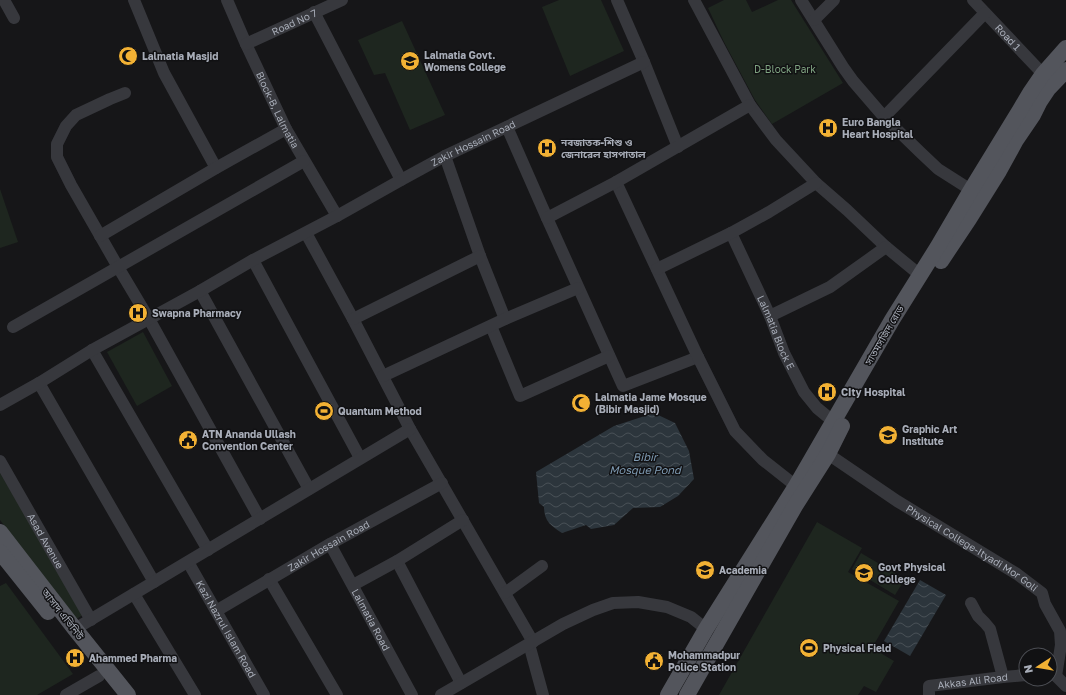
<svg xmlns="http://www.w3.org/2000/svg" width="1066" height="695" font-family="'Golos Text','Noto Sans Bengali',sans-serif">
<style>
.park{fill:#1e261f}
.water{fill:url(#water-waves)}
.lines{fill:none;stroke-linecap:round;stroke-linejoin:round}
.minor{stroke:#37383d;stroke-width:12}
.major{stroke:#53555c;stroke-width:16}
.labels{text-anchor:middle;stroke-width:3;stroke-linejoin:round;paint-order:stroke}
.street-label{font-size:10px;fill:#a8adb8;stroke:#111113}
.poi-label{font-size:10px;font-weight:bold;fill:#a8adb8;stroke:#111113;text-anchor:start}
.park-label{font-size:10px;fill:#7fa381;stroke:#111113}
.water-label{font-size:11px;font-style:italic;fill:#7f9bb3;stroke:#111113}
</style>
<defs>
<pattern id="water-waves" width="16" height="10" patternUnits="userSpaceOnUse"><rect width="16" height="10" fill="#2c353c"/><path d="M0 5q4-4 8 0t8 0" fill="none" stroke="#485056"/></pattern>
</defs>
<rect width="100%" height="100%" fill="#161618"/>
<g class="park">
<path d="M559,0H601L624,51L570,76L542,7Z"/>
<path d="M724,0H746L752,12L778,0H791L843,83L772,124L755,100L724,42L708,8Z"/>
<path d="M402,21L445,115L410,130L385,73L374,75L358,40Z"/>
<path d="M0,189L18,242L0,248Z"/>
<path d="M143,332L172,386L137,406L107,352Z"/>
<path d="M0,473L84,614L75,620L0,520Z"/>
<path d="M817,522L862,548L848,572L899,601L872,648L894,661L876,692L864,686L858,695H719Z"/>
<path d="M861,553L905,579L895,595L852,569Z"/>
<path d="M6,583L73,674L37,695H0V586Z"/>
</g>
<g class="water">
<path d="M654,413L675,423L689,451L694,479L678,496L660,507L633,508L614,525L591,529L586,525L562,533C551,526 544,521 544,507L539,503L536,472L614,426Z"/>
<path d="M920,580L946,595L910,656L884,641Z"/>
</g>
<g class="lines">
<g class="minor">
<path d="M4,0L14,18"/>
<path d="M134,0L164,73L216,168"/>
<path id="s1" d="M227,0L246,44L286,129L337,216"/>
<path d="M617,0L644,62L678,147"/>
<path d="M694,0L750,105L776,140L816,183L847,210L886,247L920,275"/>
<path d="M801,0L843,67L853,81L884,117L920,152L938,169L971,190"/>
<path id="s2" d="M973,0L1043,74"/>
<path d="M314,12L401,180"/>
<path d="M814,20L834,0"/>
<path id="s3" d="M246,44L342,0"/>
<path d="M125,93L110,99L76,115L66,126L57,144V157L71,185L118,267L149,319L260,519"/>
<path d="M884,117L985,13"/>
<path d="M507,127L547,218L623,386L698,357"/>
<path d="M445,156L480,256L505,319"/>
<path d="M616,182L698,357L735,431L763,460L796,486"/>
<path d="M547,218L616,182L750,105"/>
<path d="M306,233L353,319L410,429L533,642"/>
<path id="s4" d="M731,233L770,316L784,353L804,392L817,408L834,422"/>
<path d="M100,236L216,168L286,129"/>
<path d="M253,260L360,458"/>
<path d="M657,269L731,233L769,212L816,183"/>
<path d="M200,291L309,489"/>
<path d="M770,316L830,287L886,247"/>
<path d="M353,319L480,256"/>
<path d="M491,326L520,396L609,356"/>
<path d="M13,327L304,161"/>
<path d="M92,350L208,550"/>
<path d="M383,376L505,319L578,288"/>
<path d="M39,383L154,582"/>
<path id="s5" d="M0,405L39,383L92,350L200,291L253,260L337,216L401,180L445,156L644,62"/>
<path id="s6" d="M828,454L897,501L1017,574L1042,593L1045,604L1060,631L1061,645L1056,676"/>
<path id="s7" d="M0,461L91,620"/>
<path id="s8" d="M330,544L412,695"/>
<path d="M397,561L461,683"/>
<path id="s9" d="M188,562L264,695"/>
<path d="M269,579L337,695"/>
<path d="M353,585L397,561L463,520"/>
<path d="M505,593L542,566"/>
<path d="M134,594L195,695"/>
<path d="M971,603L978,616L985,623L990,629L1003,677"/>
<path id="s10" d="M216,611L330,544L442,483"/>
<path d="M75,629L410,429"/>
<path d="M529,644L543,695"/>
<path d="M1056,676L1066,686"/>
<path d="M66,695L99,676"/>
<path d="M441,695L563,624L593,610L613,603L638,602L667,607L691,617L706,629"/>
<path id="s11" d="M929,695V686L1003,677L1026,675"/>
</g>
<g class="major">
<path d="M941,261L969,219L999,171L1016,140L1033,115L1040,101L1048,89L1066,70"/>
<path d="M0,532L75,629L128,695"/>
<path d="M0,552L48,612"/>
<path d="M668,695L706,629L796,486L892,320L937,248L971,190L1020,110L1030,93L1043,74L1066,48"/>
<path d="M687,695L795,506L828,454L842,426"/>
</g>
</g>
<defs>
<symbol id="mosque-disc" viewBox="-11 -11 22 22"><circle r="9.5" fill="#f2b134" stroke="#111113"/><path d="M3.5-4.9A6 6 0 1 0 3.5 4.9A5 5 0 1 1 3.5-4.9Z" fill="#111"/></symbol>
<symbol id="university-disc" viewBox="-11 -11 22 22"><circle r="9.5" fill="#f2b134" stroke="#111113"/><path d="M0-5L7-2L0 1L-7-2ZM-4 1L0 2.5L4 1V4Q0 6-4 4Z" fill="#111"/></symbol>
<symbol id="hospital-disc" viewBox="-11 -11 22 22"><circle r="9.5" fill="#f2b134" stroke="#111113"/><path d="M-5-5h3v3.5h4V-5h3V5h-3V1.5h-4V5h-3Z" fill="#111"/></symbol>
<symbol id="stadium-disc" viewBox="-11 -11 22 22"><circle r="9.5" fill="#f2b134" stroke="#111113"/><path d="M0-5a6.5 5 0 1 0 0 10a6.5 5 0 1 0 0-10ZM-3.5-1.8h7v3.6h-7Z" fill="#111"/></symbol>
<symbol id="civic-disc" viewBox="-11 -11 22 22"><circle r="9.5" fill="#f2b134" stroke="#111113"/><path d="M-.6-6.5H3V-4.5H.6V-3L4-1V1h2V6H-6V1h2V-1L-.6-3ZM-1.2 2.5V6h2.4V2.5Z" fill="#111"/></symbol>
<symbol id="school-disc" viewBox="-11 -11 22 22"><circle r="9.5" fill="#f2b134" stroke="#111113"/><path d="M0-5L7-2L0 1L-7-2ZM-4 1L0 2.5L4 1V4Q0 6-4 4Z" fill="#111"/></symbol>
</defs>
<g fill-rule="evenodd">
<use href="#mosque-disc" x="117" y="45" width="22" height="22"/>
<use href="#university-disc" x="399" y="50" width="22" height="22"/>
<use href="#hospital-disc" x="817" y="117" width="22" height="22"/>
<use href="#hospital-disc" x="536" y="137" width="22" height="22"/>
<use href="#hospital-disc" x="127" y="302" width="22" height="22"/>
<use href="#hospital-disc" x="816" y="381" width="22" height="22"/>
<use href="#mosque-disc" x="570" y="392" width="22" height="22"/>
<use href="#stadium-disc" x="313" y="400" width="22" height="22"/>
<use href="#university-disc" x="877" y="424" width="22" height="22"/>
<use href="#civic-disc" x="177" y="429" width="22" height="22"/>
<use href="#school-disc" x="694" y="559" width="22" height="22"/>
<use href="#university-disc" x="853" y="562" width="22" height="22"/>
<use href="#stadium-disc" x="798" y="637" width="22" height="22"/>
<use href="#hospital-disc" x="64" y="647" width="22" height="22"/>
<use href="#civic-disc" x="643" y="650" width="22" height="22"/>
</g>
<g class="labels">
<g class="street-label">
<text dy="4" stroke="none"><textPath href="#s3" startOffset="53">Road No 7</textPath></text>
<text dy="4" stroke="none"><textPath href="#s2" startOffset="51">Road 1</textPath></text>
<text dy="4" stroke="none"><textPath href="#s1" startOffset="121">Block-B, Lalmatia</textPath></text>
<text dy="4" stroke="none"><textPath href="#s5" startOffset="541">Zakir Hossain Road</textPath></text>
<text dy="4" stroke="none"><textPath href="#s4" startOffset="109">Lalmatia Block E</textPath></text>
<text transform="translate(884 335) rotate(-60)" y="4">সাতমসজিদ রোড</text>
<text dy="4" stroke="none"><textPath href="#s7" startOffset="92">Asad Avenue</textPath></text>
<text dy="4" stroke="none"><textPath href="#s10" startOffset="130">Zakir Hossain Road</textPath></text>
<text dy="4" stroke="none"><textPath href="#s6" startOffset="172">Physical College-Ityadi Mor Goli</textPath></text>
<text transform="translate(63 614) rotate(52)" y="4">আসাদ এভিনিউ</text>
<text dy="4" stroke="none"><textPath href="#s8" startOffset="86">Lalmatia Road</textPath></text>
<text dy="4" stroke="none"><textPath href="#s9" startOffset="77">Kazi Nazrul Islam Road</textPath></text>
<text dy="4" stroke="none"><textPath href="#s11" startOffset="53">Akkas Ali Road</textPath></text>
</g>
<g class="poi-label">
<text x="424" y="59">Lalmatia Govt.<tspan x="424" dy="12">Womens College</tspan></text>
<text x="142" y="60">Lalmatia Masjid</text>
<text x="842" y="126">Euro Bangla<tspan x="842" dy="12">Heart Hospital</tspan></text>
<text x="561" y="146">নবজাতক-শিশু ও<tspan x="561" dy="12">জেনারেল হাসপাতাল</tspan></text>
<text x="152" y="317">Swapna Pharmacy</text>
<text x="841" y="396">CIty Hospital</text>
<text x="595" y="401">Lalmatia Jame Mosque<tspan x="595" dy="12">(Bibir Masjid)</tspan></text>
<text x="338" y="415">Quantum Method</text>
<text x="902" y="433">Graphic Art<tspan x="902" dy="12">Institute</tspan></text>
<text x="202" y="438">ATN Ananda Ullash<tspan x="202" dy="12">Convention Center</tspan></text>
<text x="878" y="571">Govt Physical<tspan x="878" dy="12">College</tspan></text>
<text x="719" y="574">Academia</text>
<text x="823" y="652">Physical Field</text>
<text x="668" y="659">Mohammadpur<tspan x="668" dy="12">Police Station</tspan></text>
<text x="89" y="662">Ahammed Pharma</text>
</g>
<g class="park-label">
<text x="785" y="73">D-Block Park</text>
</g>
<g class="water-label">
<text x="645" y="461">Bibir<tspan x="645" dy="13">Mosque Pond</tspan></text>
</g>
</g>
<g transform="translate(1038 667) rotate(258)"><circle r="19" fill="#111113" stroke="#4d4f55"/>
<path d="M0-3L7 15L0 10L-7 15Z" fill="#f2b134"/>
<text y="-6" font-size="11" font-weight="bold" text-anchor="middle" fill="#a8adb8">N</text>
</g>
</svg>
